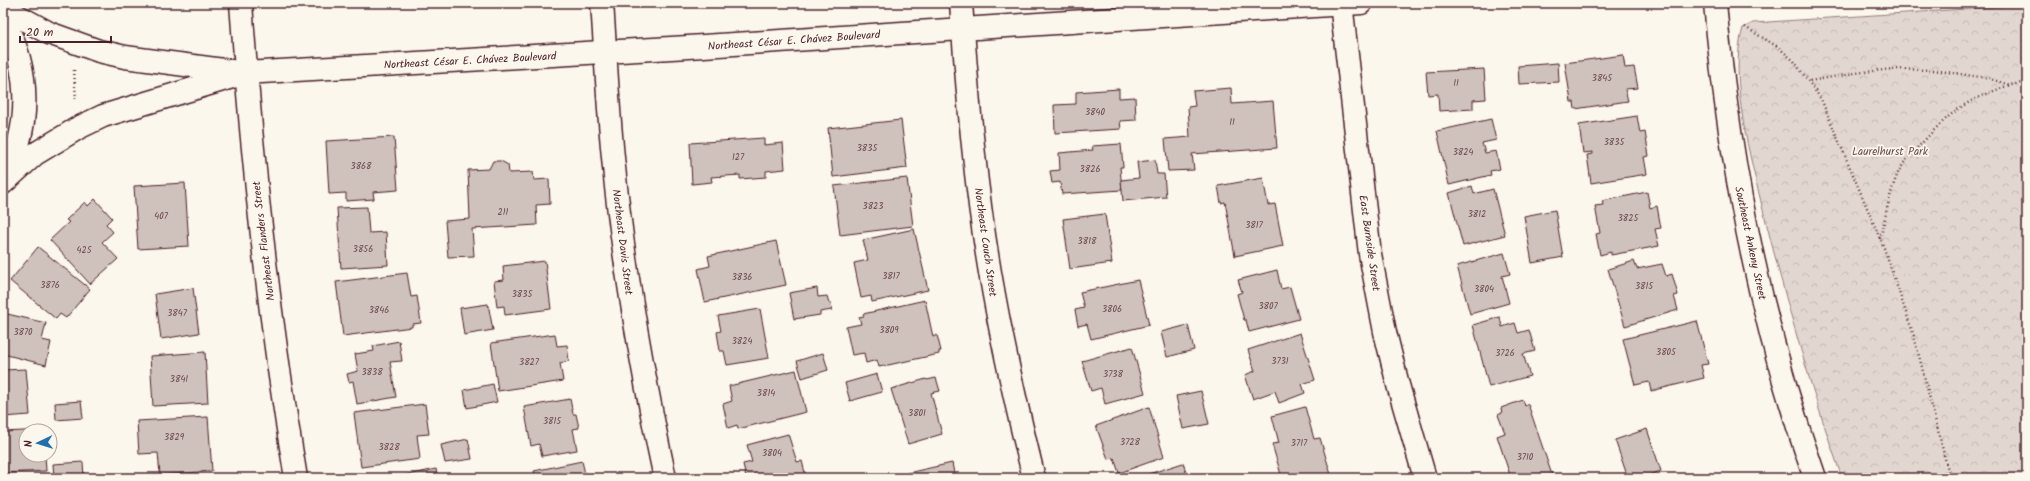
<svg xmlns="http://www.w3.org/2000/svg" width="2030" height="481" font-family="Kalam,sans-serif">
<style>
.park{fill:url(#park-crowns);stroke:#967b7e}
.building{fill:#cfc2bc;stroke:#4a1f2b}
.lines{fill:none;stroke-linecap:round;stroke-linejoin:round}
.minor-casing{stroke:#4a1f2b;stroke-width:25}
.secondary-casing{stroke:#4a1f2b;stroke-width:25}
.primary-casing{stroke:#4a1f2b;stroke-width:25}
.path{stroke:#4a1f2b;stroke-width:2.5;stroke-dasharray:1 3;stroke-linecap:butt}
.minor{stroke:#fbf7ec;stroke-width:22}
.secondary{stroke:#fbf7ec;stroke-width:22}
.primary{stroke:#fbf7ec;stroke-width:22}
.labels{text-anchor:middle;stroke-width:3.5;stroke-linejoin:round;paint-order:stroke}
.number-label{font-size:9px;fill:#6b484f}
.street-label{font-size:11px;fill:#4a1f2b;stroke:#fbf7ec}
.park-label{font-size:11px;fill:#704d54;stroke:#fbf7ec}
</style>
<defs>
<pattern id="park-crowns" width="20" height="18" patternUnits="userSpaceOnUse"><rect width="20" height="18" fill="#e2d7d0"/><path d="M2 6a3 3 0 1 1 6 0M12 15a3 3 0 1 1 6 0" fill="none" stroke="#c3b8b3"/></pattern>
</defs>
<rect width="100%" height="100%" fill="#fbf7ec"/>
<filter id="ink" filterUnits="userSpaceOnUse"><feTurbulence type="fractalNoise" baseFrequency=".025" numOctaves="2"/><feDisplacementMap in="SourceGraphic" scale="8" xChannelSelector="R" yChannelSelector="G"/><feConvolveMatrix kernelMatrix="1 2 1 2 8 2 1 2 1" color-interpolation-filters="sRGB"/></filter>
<g filter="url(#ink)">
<path class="park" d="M2027,5V478H1842C1811,390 1786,301 1763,210C1751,160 1728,78 1743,28L1753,23Z"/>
<g class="building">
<path d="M1623,55L1625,68L1634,67L1638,88L1625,89L1628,101L1575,109L1574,102H1571L1565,63Z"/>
<path d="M1558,63L1559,82L1519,84L1518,66Z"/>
<path d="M1484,69L1486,99L1473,100V109L1439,111L1438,94L1428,95L1426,72Z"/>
<path d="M1231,88L1232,104L1273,101L1277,148L1192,154L1194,170L1168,171L1165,139L1190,137L1188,107L1195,106L1193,91Z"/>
<path d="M1119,89V98L1135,97L1136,120L1120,121L1121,129L1055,133L1054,105L1076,104V92Z"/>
<path d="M1637,116L1640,133L1645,132L1649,156L1644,157L1647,174L1591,183L1587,155L1593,154V152L1583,153L1579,125Z"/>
<path d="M1491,119L1496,140L1482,143L1485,153L1496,151L1500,169L1490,171L1491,175L1449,185L1437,131Z"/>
<path d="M901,120L907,168L833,177L828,128Z"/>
<path d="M394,137L398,190L373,192L374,199L346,201V193L329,194L326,141Z"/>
<path d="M764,138V145L783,143L785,169L766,171V177L740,179V175L711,177L712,182L692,184L690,143Z"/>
<path d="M1121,144L1123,167H1120L1122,190L1062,194L1060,182L1052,183L1050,171L1060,170L1059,153L1093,150L1092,146Z"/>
<path d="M1155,160L1157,174H1164L1166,197L1123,201L1121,180L1139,178L1137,162Z"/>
<path d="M493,161H501L508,165L509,173L533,172L534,180L549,179L550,204L536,205L537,225L472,229L474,256L448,257L445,221L470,219L468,170L489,169Z"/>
<path d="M907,178L913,226L840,235L834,186Z"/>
<path d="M1263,178L1268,205L1275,204L1283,246L1235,256L1225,202L1221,203L1218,186Z"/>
<path d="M185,183L189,246L138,249L134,186Z"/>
<path d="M1472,186L1474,194L1493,189L1505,235L1463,246L1449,193Z"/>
<path d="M1647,192L1650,208L1657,206L1661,228L1655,229L1659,246L1611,255V252L1600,255L1596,234L1600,233L1595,206L1603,205L1602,201Z"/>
<path d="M95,199L112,218L106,224L113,232L102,242L118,259L90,284L50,240L69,222L66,220L85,202L88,206Z"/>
<path d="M367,207L369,233L386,232L388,265L341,268L337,208Z"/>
<path d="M1555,210L1563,257L1532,263L1524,216Z"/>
<path d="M1105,214L1112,263L1070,269L1063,219Z"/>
<path d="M914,229L928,290L872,302L871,296L861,298L854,263L868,260L863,240Z"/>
<path d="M776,241L786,285L705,302L698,269L710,266L708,256Z"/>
<path d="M38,247L90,289L66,318L60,314L56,319L10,281Z"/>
<path d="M1504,253L1510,274L1502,276L1509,303L1470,314L1457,266Z"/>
<path d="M545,261L551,309L505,315L504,306L497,307L494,281L504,280L503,266Z"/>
<path d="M1634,261L1637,269L1662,264L1666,276L1672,274L1678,295L1674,296L1678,310L1625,326L1608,269Z"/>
<path d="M1277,270L1281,289L1290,287L1299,319L1249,332L1246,320H1244L1237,294L1242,292L1238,280Z"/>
<path d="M407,273L411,297L417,296L421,323L412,324V327L343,336L336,282Z"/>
<path d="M1138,280L1149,325L1091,339L1087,324L1078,326L1075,310L1084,308L1080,292Z"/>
<path d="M193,288L199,333L161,339L155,294Z"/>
<path d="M817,288L818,297L827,296L829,303H831L832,310L820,312V315L794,319L789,293Z"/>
<path d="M925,300L933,337L937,335L941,351H939V354L879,367L877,360L866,363L864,353L852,355L846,327L861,324L859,317L864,316L863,314Z"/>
<path d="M488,304L493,330L464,335L460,308Z"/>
<path d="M760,309L769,358L727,365L724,351H720L717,332L721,331L718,316Z"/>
<path d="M3,313L46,323L42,340L51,342L46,365L3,354Z"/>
<path d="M1500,317L1502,327L1515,323L1518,333L1529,330L1535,351L1523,354L1530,376L1489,387L1473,325Z"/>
<path d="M1697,321L1708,364L1701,365L1704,378L1651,391L1649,382L1635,385L1623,339Z"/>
<path d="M1188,325L1194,350L1167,357L1161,332Z"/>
<path d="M1300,333L1315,380L1302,384L1305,393L1279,403L1275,391L1253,399L1245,375L1255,371L1248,350Z"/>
<path d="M555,334L557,346L567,345L569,361L560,363L563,381L498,391L491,343Z"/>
<path d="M399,341L402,361L390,362L396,397L357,404L353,381L349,382L347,374L358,371L355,354L374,351L373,346Z"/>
<path d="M1132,347L1145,393L1105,404L1101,388L1091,391L1082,361Z"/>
<path d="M205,352L208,403L153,406L150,356Z"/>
<path d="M823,353L828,370L802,378L797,361Z"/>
<path d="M26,369L30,415L3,417V370Z"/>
<path d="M796,370L806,412L738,429L737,425L728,428L723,404L732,401L729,386Z"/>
<path d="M877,374L882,392L850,401L845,383Z"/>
<path d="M936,378L940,391L931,393L942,434L908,444L891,389L926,379L927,380Z"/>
<path d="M493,384L497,402L467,408L464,390Z"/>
<path d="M1201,391L1209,424L1183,429L1176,396Z"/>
<path d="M570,399L573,414H576L579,428L573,429L577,450L542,456L539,444L531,446L524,407Z"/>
<path d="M1523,400L1525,406L1528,404L1553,478H1511L1497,436L1505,433L1498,415L1502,413L1501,408Z"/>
<path d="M81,401L83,418L56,420L55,403Z"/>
<path d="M425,404L429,434L417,435L420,459L361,467L354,413Z"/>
<path d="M1149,407L1164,457L1119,473L1114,458L1108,459L1096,426Z"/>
<path d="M1305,407L1314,439L1320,438L1332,478H1282L1272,444L1279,443L1272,416Z"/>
<path d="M208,417L212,471L160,475L158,453L139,454L137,421Z"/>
<path d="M1647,429L1661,471L1641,478H1628L1615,440Z"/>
<path d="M44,430L26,431V455H45L46,471L3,473V432Z"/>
<path d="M788,434L797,462L802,461L806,477L746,478L743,464L752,462L747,445Z"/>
<path d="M468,439L472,459L445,463L441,445Z"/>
<path d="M582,461L586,478H521L535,475L534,471Z"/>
<path d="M83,462L84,478H54L53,464Z"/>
<path d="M952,463L955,478H904L903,474Z"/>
<path d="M1183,463L1188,478H1136Z"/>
<path d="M436,469L438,478H393Z"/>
</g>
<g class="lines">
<defs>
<g id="minor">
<path d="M241,3C252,162 269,321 296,478"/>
<path d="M602,3C606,57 608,112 614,167C624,272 643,375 665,478"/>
<path d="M961,3C968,100 976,199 994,295C1005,356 1019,417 1034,478"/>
<path d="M1715,3C1729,165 1761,325 1815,478"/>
</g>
<path id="secondary" d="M1341,3L1370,254L1385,332L1398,385L1425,478"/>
<g id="primary">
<path d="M3,8L49,33L99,51L125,57L246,73L688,47L1361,3"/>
<path d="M3,21C31,68 32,131 3,177"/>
<path d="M3,183L35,154L78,128L103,116L239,75"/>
</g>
</defs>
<use href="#minor" class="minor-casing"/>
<use href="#secondary" class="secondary-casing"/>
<use href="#primary" class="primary-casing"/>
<g class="path">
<path d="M1745,27L1778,47L1794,61L1821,99L1884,248L1914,336L1950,478"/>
<path d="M74,70L76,99"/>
<path d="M1810,81L1855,73L1893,69L1933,70L1987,78L2010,85L2027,82"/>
<path d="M1880,239C1886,217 1889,192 1899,171C1904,161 1914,151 1922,143C1953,109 1967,100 2010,85"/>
</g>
<use href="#minor" class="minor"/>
<use href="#secondary" class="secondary"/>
<use href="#primary" class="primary"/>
</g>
</g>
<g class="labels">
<g class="number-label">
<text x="1602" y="81">3845</text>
<text x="1456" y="86">11</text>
<text x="1095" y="115">3840</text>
<text x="1232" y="125">11</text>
<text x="1614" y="145">3835</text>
<text x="867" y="151">3835</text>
<text x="1463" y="155">3824</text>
<text x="738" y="160">127</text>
<text x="361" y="169">3868</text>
<text x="1090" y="172">3826</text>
<text x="873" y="209">3823</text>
<text x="503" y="215">211</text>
<text x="1477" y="217">3812</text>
<text x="161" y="219">407</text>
<text x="1628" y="221">3825</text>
<text x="1254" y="228">3817</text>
<text x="1087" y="244">3818</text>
<text x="363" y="252">3856</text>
<text x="84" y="253">425</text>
<text x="891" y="279">3817</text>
<text x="742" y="280">3836</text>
<text x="50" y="288">3876</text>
<text x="1644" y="289">3815</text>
<text x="1484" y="292">3804</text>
<text x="522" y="297">3835</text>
<text x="1268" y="309">3807</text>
<text x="1112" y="312">3806</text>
<text x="379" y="313">3846</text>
<text x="177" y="316">3847</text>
<text x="889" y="333">3809</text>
<text x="23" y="335">3870</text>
<text x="742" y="344">3824</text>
<text x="1666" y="355">3805</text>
<text x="1505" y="356">3726</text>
<text x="1280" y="364">3731</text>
<text x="529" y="365">3827</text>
<text x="372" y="375">3838</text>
<text x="1113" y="377">3738</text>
<text x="179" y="382">3841</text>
<text x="766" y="396">3814</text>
<text x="917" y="416">3801</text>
<text x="552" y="424">3815</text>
<text x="174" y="440">3829</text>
<text x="1130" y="445">3728</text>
<text x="1299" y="446">3717</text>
<text x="389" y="450">3828</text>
<text x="772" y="456">3804</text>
<text x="1525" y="460">3710</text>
</g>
<g class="street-label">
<text transform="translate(794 40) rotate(-4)" y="4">Northeast César E. Chávez Boulevard</text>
<text transform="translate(470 60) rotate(-3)" y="4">Northeast César E. Chávez Boulevard</text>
<text transform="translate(263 241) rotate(-97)" y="4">Northeast Flanders Street</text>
<text transform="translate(623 242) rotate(83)" y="4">Northeast Davis Street</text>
<text transform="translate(986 242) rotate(82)" y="4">Northeast Couch Street</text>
<text transform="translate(1370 243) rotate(82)" y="4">East Burnside Street</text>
<text transform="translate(1751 243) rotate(78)" y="4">Southeast Ankeny Street</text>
</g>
<g class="park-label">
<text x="1890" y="155">Laurelhurst Park</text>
</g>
</g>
<rect width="2030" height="481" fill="none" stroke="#fbf7ec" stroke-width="16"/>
<rect x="8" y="8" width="2014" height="465" fill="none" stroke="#4a1f2b" stroke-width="1.5" filter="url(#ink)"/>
<g transform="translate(38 443) rotate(266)"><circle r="19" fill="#fbf7ec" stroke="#b4a19f"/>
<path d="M0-3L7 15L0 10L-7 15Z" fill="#1f6fb2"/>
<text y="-6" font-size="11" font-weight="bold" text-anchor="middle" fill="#4a1f2b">N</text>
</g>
<path d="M20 36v6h91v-6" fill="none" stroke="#4a1f2b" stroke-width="2"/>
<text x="26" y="36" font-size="12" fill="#4a1f2b" stroke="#fbf7ec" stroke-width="3" paint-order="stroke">20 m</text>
</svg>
